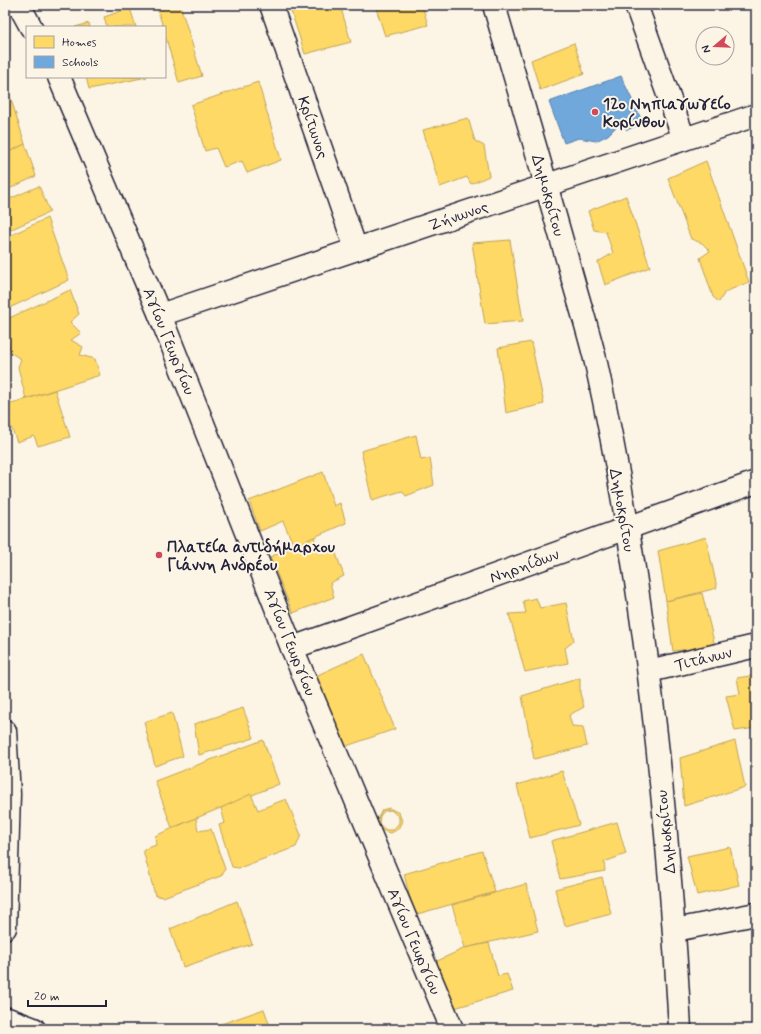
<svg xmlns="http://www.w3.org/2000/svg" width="761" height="1034" font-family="Mynerve,sans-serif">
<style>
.homes{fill:#ffd966;stroke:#bda259;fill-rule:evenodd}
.schools{fill:#6fa8dc;stroke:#5880ac}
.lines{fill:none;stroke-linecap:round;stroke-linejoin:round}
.minor-casing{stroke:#22223b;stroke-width:25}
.tertiary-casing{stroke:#22223b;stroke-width:25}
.minor{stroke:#fcf5e5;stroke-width:22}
.tertiary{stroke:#fcf5e5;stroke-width:22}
.poi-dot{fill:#d1495b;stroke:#fcf5e5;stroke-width:1.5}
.labels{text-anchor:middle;stroke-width:4;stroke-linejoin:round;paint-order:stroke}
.poi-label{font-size:16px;font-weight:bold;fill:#22223b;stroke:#fcf5e5;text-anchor:start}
.street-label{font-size:16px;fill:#22223b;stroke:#fcf5e5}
</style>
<rect width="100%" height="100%" fill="#fcf5e5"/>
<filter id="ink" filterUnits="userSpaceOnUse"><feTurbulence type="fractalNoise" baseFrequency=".025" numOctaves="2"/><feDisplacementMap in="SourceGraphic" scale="8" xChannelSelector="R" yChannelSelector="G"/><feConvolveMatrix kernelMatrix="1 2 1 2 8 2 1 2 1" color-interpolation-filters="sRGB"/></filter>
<g filter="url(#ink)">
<g class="homes">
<path d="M156,5H180L202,76L179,83L165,35V27H163Z"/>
<path d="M289,5H340L351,42L305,54Z"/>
<path d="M375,5H422L428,25L385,36Z"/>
<path d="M520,5H544L523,12Z"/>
<path d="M130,8L136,27H107L104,17Z"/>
<path d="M89,23L90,27H75Z"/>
<path d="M574,43L584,74L540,90L531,60Z"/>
<path d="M86,77H147L89,89Z"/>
<path d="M5,80L25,144L5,154Z"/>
<path d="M258,82L281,160L247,173L242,161L224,167L216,148L205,151L191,105Z"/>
<path d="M468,118L475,141L484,146L489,176L471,184L467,177L440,187L423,130Z"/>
<path d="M25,144L36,176L5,191V154Z"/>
<path d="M706,161L749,282L725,292L719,302L713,297L700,258L710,251L702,243L691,239L668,178Z"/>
<path d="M39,186L50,212L5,232V201Z"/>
<path d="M626,196L650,267L605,285L598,262L613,253L606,232L594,230L588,211Z"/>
<path d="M47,218L69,280L5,310V238Z"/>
<path d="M510,240L523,321L485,324L472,243Z"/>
<path d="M70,290L79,314L70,322L81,333L71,340L83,347L80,355L95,359L100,375L26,399L18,367L21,359L11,353L5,331V320Z"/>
<path d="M531,342L544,404L506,413L498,348Z"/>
<path d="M55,390L70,437L38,446L34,436L17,442L5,411V406Z"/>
<path d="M416,435L421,460L430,458L434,485L406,496L402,491L372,500L361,451Z"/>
<path d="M323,472L334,506L340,503L346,523L294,546L283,521L260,531L249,501Z"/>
<path d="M314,537L320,555L334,548L344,576L330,583L334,597L293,613L270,557Z"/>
<path d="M706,537L717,588L666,601L658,551Z"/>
<path d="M702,593L715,646L673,651L666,601Z"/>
<path d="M536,598L540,608L566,603L574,641L565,648L568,663L525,672L509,614L526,613L523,601Z"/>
<path d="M364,654L395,729L341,748L313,677Z"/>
<path d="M756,675V728L735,731L726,696L740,694L737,678Z"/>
<path d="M580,678V693L584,707L569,715L572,726L583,727L587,746L534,759L522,696Z"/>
<path d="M243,708L254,738L199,755L194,724Z"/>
<path d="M172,713L183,756L155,766L144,722Z"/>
<path d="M263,740L279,784L172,828L155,781Z"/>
<path d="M735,741L745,787L684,806L680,758Z"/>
<path d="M562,771L579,825L530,838L517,785Z"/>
<path d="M251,794L258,810L286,799L301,835L296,847L239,868L232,867L219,825L225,823L221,808Z"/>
<path d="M389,808L399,813L402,821L398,829L391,833L386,832L379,828L377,820L382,810ZM391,810L399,817V823L393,830H386L379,824L380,816L384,811Z"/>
<path d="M196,818L198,831L211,829L225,869L221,876L163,897L155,895L143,850L156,845L155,836Z"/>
<path d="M617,822L626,854L604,862L605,871L560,879L551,841Z"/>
<path d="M730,847L739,885L697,895L687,856Z"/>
<path d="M482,851L495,892L414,915L404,874Z"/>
<path d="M602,877L611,914L565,926L555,889Z"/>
<path d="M526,884L538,931L465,948L452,905Z"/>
<path d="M237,901L252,944L183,967L170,929Z"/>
<path d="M489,943L498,976L507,974L513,991L451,1009L435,962L465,948Z"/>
<path d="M264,1009L271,1029H207Z"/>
</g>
<path class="schools" d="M621,76L643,123L627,130L621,122L608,135L596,141L579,138L564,143L549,102Z"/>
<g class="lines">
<defs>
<g id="minor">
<path d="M271,5L356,249"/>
<path d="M636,5L684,139"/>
<path d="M160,315L756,115"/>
<path d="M292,648L756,482"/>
<path d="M649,671L756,646"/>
<path d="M5,731L9,794L5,928"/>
<path d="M675,930L756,914"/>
<path d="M5,1018L34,1029"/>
</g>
<g id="tertiary">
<path d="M19,5L31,27"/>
<path d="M494,5C519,91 544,176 568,262C577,296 588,329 596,363C644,582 668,806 680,1029"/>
<path d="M59,77L160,315L292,648L452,1029"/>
</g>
</defs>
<use href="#minor" class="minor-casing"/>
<use href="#tertiary" class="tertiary-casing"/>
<use href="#minor" class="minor"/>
<use href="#tertiary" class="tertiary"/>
</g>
</g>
<g class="poi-dot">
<circle cx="595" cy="112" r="4"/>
<circle cx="159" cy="555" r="4"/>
</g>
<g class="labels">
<g class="poi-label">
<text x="603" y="109">12ο Νηπιαγωγείο<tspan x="603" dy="18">Κορίνθου</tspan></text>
<text x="167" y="552">Πλατεία αντιδήμαρχου<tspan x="167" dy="18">Γιάννη Ανδρέου</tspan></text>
</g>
<g class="street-label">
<text transform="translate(314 127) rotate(71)" y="6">Κρίτωνος</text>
<text transform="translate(549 195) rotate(74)" y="6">Δημοκρίτου</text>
<text transform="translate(458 215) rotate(-19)" y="6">Ζήνωνος</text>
<text transform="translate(170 341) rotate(68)" y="6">Αγίου Γεωργίου</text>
<text transform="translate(623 510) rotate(80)" y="6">Δημοκρίτου</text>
<text transform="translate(524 565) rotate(-20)" y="6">Νηρηίδων</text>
<text transform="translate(291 642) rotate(68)" y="6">Αγίου Γεωργίου</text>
<text transform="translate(703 658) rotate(-14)" y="6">Τιτάνων</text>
<text transform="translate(665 832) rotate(-96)" y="6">Δημοκρίτου</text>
<text transform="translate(415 941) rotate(67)" y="6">Αγίου Γεωργίου</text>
</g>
</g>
<rect width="761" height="1034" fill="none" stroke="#fcf5e5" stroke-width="20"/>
<rect x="10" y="10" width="741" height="1014" fill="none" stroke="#22223b" stroke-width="1.5" filter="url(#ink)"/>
<rect x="26" y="26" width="140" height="52" fill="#fcf5e5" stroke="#a5a1a1"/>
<rect x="34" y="36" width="20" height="12" fill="#ffd966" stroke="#a5a1a1"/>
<text x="62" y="46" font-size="12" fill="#22223b">Homes</text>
<rect x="34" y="56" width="20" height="12" fill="#6fa8dc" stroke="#a5a1a1"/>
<text x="62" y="66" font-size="12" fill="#22223b">Schools</text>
<g transform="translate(715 46) rotate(251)"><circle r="19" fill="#fcf5e5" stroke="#a5a1a1"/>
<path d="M0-3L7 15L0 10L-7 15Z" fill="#d1495b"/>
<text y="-6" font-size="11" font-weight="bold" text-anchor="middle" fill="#22223b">N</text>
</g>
<path d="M28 1000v6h78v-6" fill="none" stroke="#22223b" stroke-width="2"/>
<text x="34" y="1000" font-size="12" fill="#22223b" stroke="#fcf5e5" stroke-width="3" paint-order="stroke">20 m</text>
</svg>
